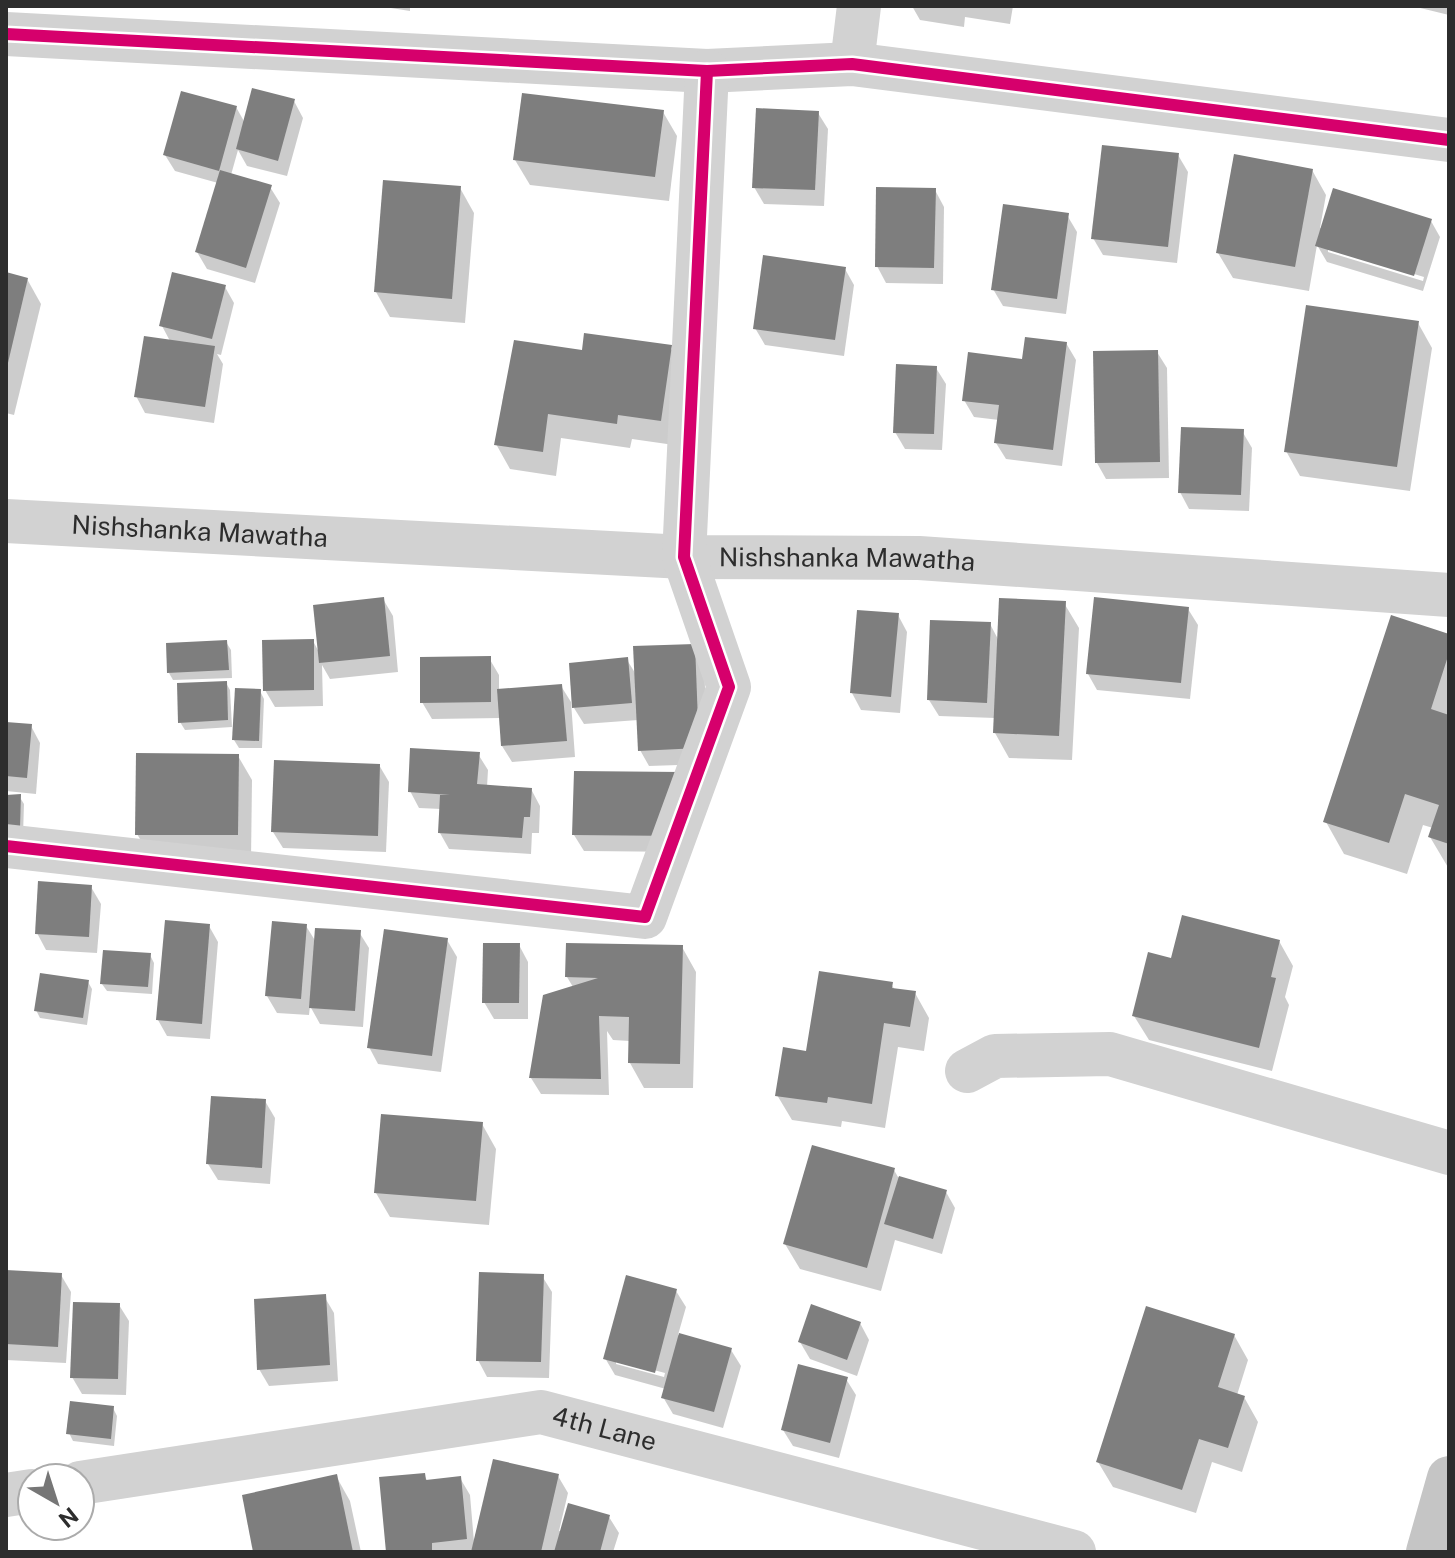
<svg xmlns="http://www.w3.org/2000/svg" width="1455" height="1558" font-family="'Public Sans',sans-serif">
<style>
.shadow{fill:#0003;fill-rule:evenodd}
.building{fill:#7e7e7e}
.lines{fill:none;stroke-linecap:round;stroke-linejoin:round}
.street{stroke:#d2d2d2;stroke-width:44}
.primary{stroke:#c5c5c5;stroke-width:44}
.cycleway-casing{stroke:#fff;stroke-width:17}
.cycleway{stroke:#d6006c;stroke-width:12}
.labels{text-anchor:middle;stroke-width:8;stroke-linejoin:round;paint-order:stroke}
.street-label{font-size:26px;fill:#2d2d2d;stroke:#fff}
</style>
<rect width="100%" height="100%" fill="#fff"/>
<g class="shadow">
<path d="M378,6H410V11Z"/>
<path d="M912,6H1013L1010,24L965,17L964,27L920,20Z"/>
<path d="M1412,6H1449V15Z"/>
<path d="M294,101L303,118L287,176L247,166L238,150L231,175L270,187L280,203L255,283L207,269L197,252L218,183L175,171L165,155L236,107L245,123Z"/>
<path d="M663,112L677,136L669,201L530,185L515,160Z"/>
<path d="M818,113L828,129L824,206L764,204L754,187Z"/>
<path d="M1178,155L1188,172L1177,263L1103,255L1093,238Z"/>
<path d="M1312,170L1326,195L1320,228L1431,221L1440,237L1423,291L1327,262L1317,245L1309,291L1233,278L1218,253ZM1328,248L1424,277L1423,281L1328,252Z"/>
<path d="M460,188L474,213L465,323L390,317L376,292Z"/>
<path d="M935,190L944,207L943,284L886,283L877,266Z"/>
<path d="M1067,215L1077,232L1066,314L1003,306L993,289Z"/>
<path d="M845,269L854,285L844,356L765,345L755,328Z"/>
<path d="M6,274L27,279L41,304L14,415L6,413Z"/>
<path d="M225,287L234,303L221,355L217,354L223,364L214,423L145,413L136,396L170,341L162,326Z"/>
<path d="M1418,323L1432,348L1410,491L1300,476L1286,451Z"/>
<path d="M1066,343L1076,360L1062,466L1006,459L996,443L999,420L974,417L964,400L1023,361Z"/>
<path d="M670,347L685,371L674,445L632,439L630,448L561,438L556,476L510,469L496,444L504,391L584,352Z"/>
<path d="M1157,352L1167,368L1169,478L1106,479L1097,463Z"/>
<path d="M936,368L946,384L942,450L905,449L895,432Z"/>
<path d="M1242,431L1252,448L1249,511L1189,509L1180,492Z"/>
<path d="M383,599L393,616L398,672L330,679L322,665L323,706L275,707L265,690L313,641L320,654Z"/>
<path d="M1064,603L1079,628L1072,760L1009,758L995,733V718L939,716L929,700L990,624L999,641Z"/>
<path d="M1188,609L1198,625L1190,699L1097,690L1088,674Z"/>
<path d="M898,615L907,632L900,713L861,710L852,693Z"/>
<path d="M1449,636V869L1430,837L1433,828L1423,825L1407,874L1344,854L1326,822Z"/>
<path d="M226,642L231,650L232,678L173,680L169,673Z"/>
<path d="M694,646L704,662L708,764L649,766L640,750L638,720L584,724L574,708L627,660L637,676Z"/>
<path d="M489,658L499,675V691L561,686L571,702L575,757L512,762L502,746L501,718L432,719L422,702Z"/>
<path d="M226,683L230,690L232,727L185,730L180,722Z"/>
<path d="M260,691L264,699L262,748H239L234,740Z"/>
<path d="M6,724L31,726L40,743L36,794L6,791Z"/>
<path d="M478,754L488,770L487,787L531,789L540,806L539,833H532L531,854L449,849L440,833L441,809L419,808L410,791Z"/>
<path d="M238,756L252,780L251,860L152,859L137,834Z"/>
<path d="M379,765L389,782L386,852L283,848L273,832Z"/>
<path d="M575,773L689,852L584,851L574,835Z"/>
<path d="M19,796L24,804L23,835L6,797Z"/>
<path d="M91,887L101,904L97,953L46,950L37,933Z"/>
<path d="M209,926L218,942L210,1039L167,1036L158,1020Z"/>
<path d="M306,926L316,942L359,932L369,948L363,1027L320,1024L310,1006L309,1015L277,1013L267,996Z"/>
<path d="M447,940L457,957L441,1072L378,1064L369,1047Z"/>
<path d="M1279,941L1293,966L1285,997L1289,1005L1272,1071L1149,1040L1134,1016L1173,961Z"/>
<path d="M519,945L528,962V1019H494L484,1002Z"/>
<path d="M682,947L696,972L693,1088H644L630,1063V1041L613,1040L607,1031L609,1095L541,1094L531,1078L573,987L567,977Z"/>
<path d="M150,955L154,963L152,994L107,991L102,984Z"/>
<path d="M88,982L92,989L87,1025L40,1018L36,1010Z"/>
<path d="M891,984L895,990L915,993L929,1018L924,1051L898,1047L885,1128L842,1121L841,1127L792,1120L777,1095L808,1053Z"/>
<path d="M265,1101L275,1118L270,1184L218,1180L208,1164Z"/>
<path d="M482,1124L496,1149L489,1225L390,1217L376,1193Z"/>
<path d="M894,1170L898,1177L946,1192L955,1208L942,1254L895,1240L881,1291L800,1269L785,1244Z"/>
<path d="M6,1272L61,1275L71,1292L66,1363L6,1360Z"/>
<path d="M542,1276L552,1292L549,1378L487,1377L478,1360Z"/>
<path d="M676,1291L686,1307L678,1335L731,1350L741,1366L723,1428L673,1414L663,1397L666,1389L615,1375L605,1358ZM616,1360L665,1373L664,1377L616,1364Z"/>
<path d="M324,1296L334,1313L338,1381L269,1386L259,1369Z"/>
<path d="M119,1305L129,1321L126,1395L82,1394L72,1377Z"/>
<path d="M860,1323L869,1340L857,1376L810,1359L800,1342Z"/>
<path d="M1234,1335L1248,1360L1237,1395L1244,1397L1258,1422L1242,1472L1212,1462L1196,1513L1113,1487L1098,1462Z"/>
<path d="M846,1379L856,1395L839,1458L793,1446L783,1430Z"/>
<path d="M113,1408L117,1416L114,1446L73,1441L69,1433Z"/>
<path d="M424,1475L428,1482L460,1478L470,1495L474,1542L558,1476L568,1493L559,1531L609,1517L619,1533L613,1552H388Z"/>
<path d="M336,1476L350,1501L361,1552H255Z"/>
</g>
<g class="building">
<path d="M252,88L295,99L278,161L236,149Z"/>
<path d="M181,91L237,106L219,171L163,155Z"/>
<path d="M522,93L664,110L655,177L513,160Z"/>
<path d="M756,108L819,111L815,190L752,188Z"/>
<path d="M1102,145L1179,153L1168,247L1091,239Z"/>
<path d="M1234,154L1313,169L1295,267L1216,253Z"/>
<path d="M220,170L272,185L246,268L195,252Z"/>
<path d="M383,180L461,186L452,299L374,292Z"/>
<path d="M876,187L936,188L934,268L875,267Z"/>
<path d="M1333,188L1432,219L1414,276L1315,246Z"/>
<path d="M1003,204L1069,213L1057,299L991,290Z"/>
<path d="M763,255L846,267L835,340L753,329Z"/>
<path d="M6,272L28,278L7,367H6Z"/>
<path d="M172,272L226,285L212,339L159,326Z"/>
<path d="M1306,305L1419,321L1397,467L1284,452Z"/>
<path d="M584,333L672,345L661,421L618,415L617,424L548,414L543,452L494,445L514,340L582,350Z"/>
<path d="M144,336L215,346L205,407L134,397Z"/>
<path d="M1025,337L1067,342L1053,450L994,443L999,405L962,401L968,352L1022,359Z"/>
<path d="M1158,350L1160,462L1095,463L1093,351Z"/>
<path d="M896,364L937,366L934,434L893,433Z"/>
<path d="M1181,427L1244,429L1241,495L1178,493Z"/>
<path d="M384,597L390,656L319,663L313,605Z"/>
<path d="M1094,597L1189,607L1181,683L1086,674Z"/>
<path d="M999,598L1066,601L1059,736L993,733Z"/>
<path d="M857,610L899,613L891,697L850,693Z"/>
<path d="M1391,615L1449,634V653L1431,709L1449,715V844L1428,837L1439,805L1405,794L1389,843L1323,822Z"/>
<path d="M930,620L991,622L987,703L927,700Z"/>
<path d="M314,639V690L263,691L262,640Z"/>
<path d="M227,640L229,670L167,673L166,643Z"/>
<path d="M695,644L699,748L638,751L633,646Z"/>
<path d="M491,656V702L420,703V657Z"/>
<path d="M628,657L632,703L572,708L569,663Z"/>
<path d="M227,681L228,720L178,723L177,683Z"/>
<path d="M562,684L567,741L501,746L497,689Z"/>
<path d="M235,688L261,689L259,741L232,740Z"/>
<path d="M6,722L32,724L27,778L6,776Z"/>
<path d="M410,748L480,752L477,784L532,788L530,817H524L522,838L438,833L440,795H450L408,792Z"/>
<path d="M136,753L239,754L238,835H135Z"/>
<path d="M274,760L380,764L378,836L271,832Z"/>
<path d="M574,771L681,772V836L572,835Z"/>
<path d="M21,794L20,828H6V795Z"/>
<path d="M38,881L92,885L89,937L35,934Z"/>
<path d="M1182,915L1280,940L1271,977L1276,978L1259,1048L1132,1016L1148,952L1171,958Z"/>
<path d="M165,920L210,924L202,1024L156,1020Z"/>
<path d="M272,921L307,924L301,999L265,996Z"/>
<path d="M315,928L361,930L355,1011L309,1008Z"/>
<path d="M384,929L448,938L432,1056L367,1048Z"/>
<path d="M483,943H520L519,1003H482Z"/>
<path d="M566,943L683,945L680,1064L628,1063L629,1017L599,1016L601,1079L529,1078L543,995L598,978L565,977Z"/>
<path d="M103,950L151,953L148,987L100,984Z"/>
<path d="M819,971L893,982L892,988L916,991L910,1027L884,1023L872,1104L828,1097L827,1103L775,1096L783,1047L806,1051Z"/>
<path d="M40,973L89,980L83,1018L34,1011Z"/>
<path d="M211,1096L266,1099L262,1168L206,1164Z"/>
<path d="M381,1114L483,1122L476,1201L374,1193Z"/>
<path d="M812,1145L895,1168L867,1268L783,1244Z"/>
<path d="M899,1176L947,1190L933,1239L884,1224Z"/>
<path d="M6,1270L62,1273L58,1347L6,1344Z"/>
<path d="M479,1272L544,1274L541,1362L476,1361Z"/>
<path d="M626,1275L677,1289L655,1373L603,1359Z"/>
<path d="M326,1294L330,1365L257,1370L254,1299Z"/>
<path d="M73,1302L120,1303L118,1379L70,1378Z"/>
<path d="M811,1304L861,1322L847,1360L798,1342Z"/>
<path d="M1146,1306L1235,1334L1218,1387L1245,1396L1228,1448L1199,1439L1182,1490L1096,1462Z"/>
<path d="M679,1333L732,1348L714,1412L661,1398Z"/>
<path d="M798,1364L848,1377L830,1443L781,1430Z"/>
<path d="M70,1401L114,1406L111,1439L66,1434Z"/>
<path d="M493,1459L559,1474L541,1552H471Z"/>
<path d="M425,1473L426,1480L461,1476L467,1539L432,1543V1552H386L379,1477Z"/>
<path d="M337,1474L353,1552H253L242,1495Z"/>
<path d="M568,1503L610,1515L600,1552H554Z"/>
</g>
<g class="lines">
<g class="street">
<path d="M6,34L707,71L852,64L1449,140"/>
<path d="M852,64L859,6"/>
<path id="s1" d="M6,521L684,557L919,558L1449,595"/>
<path d="M6,846L645,917L729,687L684,557L707,71"/>
<path d="M967,1071L995,1056L1110,1054L1449,1153"/>
<path id="s2" d="M80,1483L541,1412L1074,1552"/>
<path d="M6,1495L32,1491"/>
</g>
<path class="primary" d="M1428,1552L1449,1478"/>
<defs>
<g id="cycleway">
<path d="M6,34L707,71L852,64L1449,140"/>
<path d="M6,846L645,917L729,687L684,557L707,71"/>
</g>
</defs>
<use href="#cycleway" class="cycleway-casing"/>
<use href="#cycleway" class="cycleway"/>
</g>
<g class="labels">
<g class="street-label">
<text dy="9" stroke="none"><textPath href="#s1" startOffset="194">Nishshanka Mawatha</textPath></text>
<text dy="9" stroke="none"><textPath href="#s1" startOffset="842">Nishshanka Mawatha</textPath></text>
<text dy="9" stroke="none"><textPath href="#s2" startOffset="532">4th Lane</textPath></text>
</g>
</g>
<rect width="1455" height="1558" fill="none" stroke="#2d2d2d" stroke-width="16"/>
<g transform="translate(56 1502) rotate(141)"><circle r="38" fill="#ffffff" stroke="#ababab" stroke-width="2"/>
<path d="M0-6L14 30L0 20L-14 30Z" fill="#767676"/>
<text y="-12" font-size="22" font-weight="bold" text-anchor="middle" fill="#2d2d2d">N</text>
</g>
</svg>
